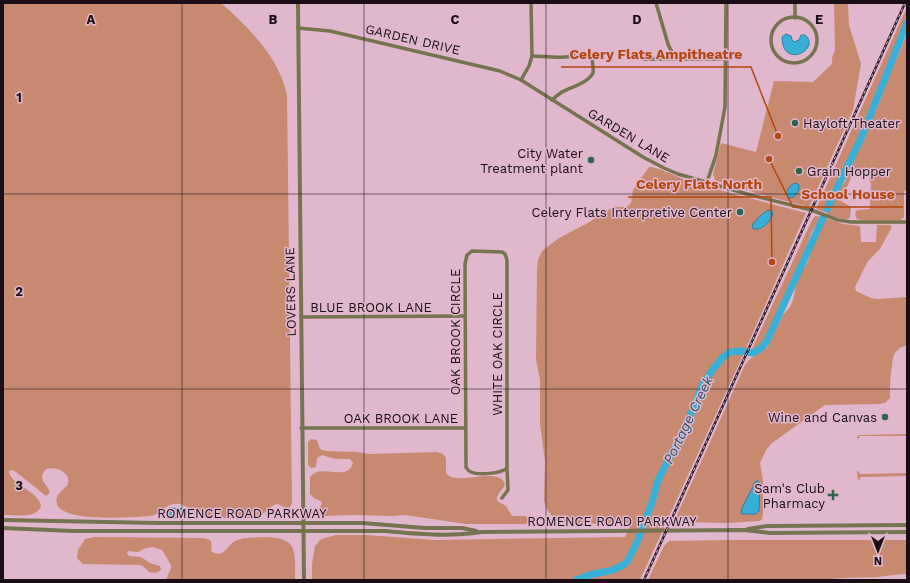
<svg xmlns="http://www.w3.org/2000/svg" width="910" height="583" font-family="'Work Sans',sans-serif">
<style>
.green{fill:#c78a70}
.water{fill:#37afd7;stroke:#2f7e9d}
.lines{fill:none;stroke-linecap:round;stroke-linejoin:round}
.river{stroke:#37afd7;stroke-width:7}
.minor{stroke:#76734f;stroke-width:3.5}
.tertiary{stroke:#76734f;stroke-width:4}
.rail-casing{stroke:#34232d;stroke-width:2.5}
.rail{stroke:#e0b7cd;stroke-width:1;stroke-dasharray:3;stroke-linecap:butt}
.grid{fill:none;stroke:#1b0d15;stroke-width:1;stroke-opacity:0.55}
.poi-dot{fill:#2c654e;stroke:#e0b7cd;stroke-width:1.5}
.labels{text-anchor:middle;stroke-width:3;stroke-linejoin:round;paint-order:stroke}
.street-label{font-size:13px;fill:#1b0d15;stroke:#e0b7cd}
.poi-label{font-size:13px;fill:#1b0d15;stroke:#e0b7cd;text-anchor:end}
.water-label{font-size:14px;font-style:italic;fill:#235365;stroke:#e0b7cd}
.grid-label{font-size:13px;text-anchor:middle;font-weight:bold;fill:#1b0d15;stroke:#e0b7cd;stroke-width:3;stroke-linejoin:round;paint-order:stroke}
.leader{fill:none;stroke:#b5460e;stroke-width:1.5}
.callout-dot{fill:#b5460e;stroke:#e0b7cd;stroke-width:1.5}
.callout-label{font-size:14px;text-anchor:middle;font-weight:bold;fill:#b5460e;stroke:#e0b7cd;stroke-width:3;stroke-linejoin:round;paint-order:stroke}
</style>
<rect width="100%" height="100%" fill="#e0b7cd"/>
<g class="green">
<path d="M3,3H221C249,28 279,57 287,95L292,503L289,509L277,504C269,506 267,513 259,516C249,520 215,518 204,516C192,514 187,502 174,504C164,505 160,515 150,516C131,517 64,523 57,504C54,496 62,490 67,486C73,473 57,466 46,469C37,480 46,482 50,492L46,496L16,472L13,470L9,471C9,484 39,491 41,506C37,519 14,515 3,515Z"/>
<path d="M834,3H848L849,25L861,64L853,110L809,207L755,193C743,186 728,185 715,180L713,174L721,143L756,152L774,81L813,82L832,64V58L835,50Z"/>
<path d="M907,7V20L860,137L824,212L816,209Z"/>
<path d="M907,34V188L904,192V217L900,220H862L857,219L855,214L857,210L870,209L871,184L869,179L872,172L864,168L860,176L853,173L841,201L851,207L850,218C843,221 834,216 827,214L839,190L845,182L851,164L864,140L871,121L880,101L883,90Z"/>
<path d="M649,167C656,166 678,177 686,180C726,193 766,202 806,213L743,355L640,580H312V564L315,546L321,539L336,535H366L435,540L625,537L632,523L570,524L557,520L551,515L546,508L544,500L545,461L540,424V380L536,359L537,270L538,260L542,251L559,238L586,224L610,209L616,207H626L629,205L631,203L633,190Z"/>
<path d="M815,216L822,217L812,231L800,265L768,336L761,346L753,351L752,349L812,220Z"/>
<path d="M825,218L843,224L860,226L861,242H876L877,225H890L892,227L880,249L868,261L855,287L856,291L871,298L878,299L907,297V345C890,351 894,358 891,373C890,382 890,389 890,398L885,403L880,404L825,405L772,443L766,450L760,463L763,481V514L762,519L760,521L727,523L677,522L676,518L677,515L745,365L749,360L768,346L783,315L790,307L793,300L797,280L808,261L815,238Z"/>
<path d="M907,434V436H859V439L857,438V436L859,435Z"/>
<path d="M311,439L317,440L320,449L326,451L357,452L369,454L437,452L443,454L446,458V473C457,487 495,467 504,482C508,488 495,492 497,501L506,506L512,516H525L530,520V522L525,524H466L405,515L391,516L353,515L322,516L319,512L322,502L314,498L310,494V477C321,462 347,483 353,463L350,459H335L322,455L317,458L316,467L311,468L308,465V442Z"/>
<path d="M857,471H858L860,474L907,473V476L860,477V479L858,480Z"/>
<path d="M95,537L204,538L210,540C213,543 210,548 212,552C222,557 226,550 232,543C236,540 240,539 245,538C258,538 288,533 293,549C296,558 295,571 295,580H166L171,568V565L162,550L153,547L146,548L138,552L128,551L127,553L129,556L141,557L150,563L160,566L161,569L160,571L154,573L149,572L143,566L139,565L83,564L77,558L78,550L85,539Z"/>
<path d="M727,540H907V574C897,574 888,576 878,577C860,578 842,577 824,580H648L664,546L669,541Z"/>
</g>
<g class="water">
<path d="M786,34L791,36L792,40L794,42L799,40L801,35H805C822,49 782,70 782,37Z"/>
<path d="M796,183L799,185V190L794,197L789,198L786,195C787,190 790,184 796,183Z"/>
<path d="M769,210L772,211L773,214C770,222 762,231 753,229L752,226C753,222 765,211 769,210Z"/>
<path d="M756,481H758L760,483L759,511L756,514H742L741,512L743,506Z"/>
<path d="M171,508L186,509C188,521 175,519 168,516L167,510Z"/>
</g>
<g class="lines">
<g class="river">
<path d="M827,209L862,136L907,23"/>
<path d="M576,580L589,575L613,570L623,565L627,562L638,540L652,502L658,480L688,421L702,386L713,369L723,357L730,352L741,351L753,353L760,349L767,341L823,218"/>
</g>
<g class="minor">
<path d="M656,3L668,44L675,59"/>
<circle cx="794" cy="40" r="23"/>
<path d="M795,18V3"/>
<path d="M298,28L330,31L500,71L521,80L643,157L664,168L678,174L747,194L811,210L838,220L851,222H907"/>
<path d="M532,56C542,56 553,58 564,57C573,57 583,51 592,57C592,62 594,69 593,73C588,83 571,87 562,92C559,94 555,97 552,100"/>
<path d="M644,59H726"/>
<path d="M521,80L529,66L532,56L531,3"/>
<path d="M707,182L716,155L725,107L726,3"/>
<path d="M301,317L465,316"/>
<path d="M301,428H465"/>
<path d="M502,498L508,490L507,468V260L505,254L502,252L472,251L467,255L465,264L466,467C468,470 468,471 471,472C478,475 501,474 507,468"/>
</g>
<g class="tertiary">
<path d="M298,3L304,580"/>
<path d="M3,520L158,523H362L425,528H462L476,531"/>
<path d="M3,528L73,531H385C417,534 449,537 481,532L744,530L770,533L907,532"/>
<path d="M748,529L767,526L907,525"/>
</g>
<defs>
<path id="rail" d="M644,580L905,3"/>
</defs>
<use href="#rail" class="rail-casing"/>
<use href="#rail" class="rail"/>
</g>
<path class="grid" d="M182,3V580M364,3V580M546,3V580M728,3V580M3,194H907M3,389H907"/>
<g class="poi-dot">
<circle cx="795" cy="123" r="4"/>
<circle cx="591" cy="160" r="4"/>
<circle cx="799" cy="171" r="4"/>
<circle cx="740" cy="212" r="4"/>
<circle cx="885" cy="417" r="4"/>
<path d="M831 489h4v4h4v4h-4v4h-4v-4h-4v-4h4z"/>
</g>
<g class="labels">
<g class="street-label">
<text transform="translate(413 39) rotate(13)" y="5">GARDEN DRIVE</text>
<text transform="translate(629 135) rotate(31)" y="5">GARDEN LANE</text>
<text transform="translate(290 292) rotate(-91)" y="5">LOVERS LANE</text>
<text x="371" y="312">BLUE BROOK LANE</text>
<text transform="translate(455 332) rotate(-90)" y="5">OAK BROOK CIRCLE</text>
<text transform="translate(497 354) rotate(-90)" y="5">WHITE OAK CIRCLE</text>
<text x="401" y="423">OAK BROOK LANE</text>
<text x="242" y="518">ROMENCE ROAD PARKWAY</text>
<text x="612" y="526">ROMENCE ROAD PARKWAY</text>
</g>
<g class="poi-label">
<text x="803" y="128" text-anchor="start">Hayloft Theater</text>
<text x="583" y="158">City Water<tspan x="583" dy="15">Treatment plant</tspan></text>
<text x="807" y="176" text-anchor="start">Grain Hopper</text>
<text x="732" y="217">Celery Flats Interpretive Center</text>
<text x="877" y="422">Wine and Canvas</text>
<text x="825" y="493">Sam's Club<tspan x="825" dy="15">Pharmacy</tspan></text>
</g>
<g class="water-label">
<text transform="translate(688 420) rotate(-64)" y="5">Portage Creek</text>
</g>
</g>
<g class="grid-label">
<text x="91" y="24">A</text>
<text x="273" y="24">B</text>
<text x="455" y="24">C</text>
<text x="637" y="24">D</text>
<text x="819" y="24">E</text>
<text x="19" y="102">1</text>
<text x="19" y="296">2</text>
<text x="19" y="490">3</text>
</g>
<path class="leader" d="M778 136L751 67H561M772 262L771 197H628M769 159L793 207H903"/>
<g class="callout-dot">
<circle cx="778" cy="136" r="4"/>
<circle cx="772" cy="262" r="4"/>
<circle cx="769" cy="159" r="4"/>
</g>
<g class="callout-label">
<text x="656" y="59">Celery Flats Ampitheatre</text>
<text x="699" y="189">Celery Flats North</text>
<text x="848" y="199">School House</text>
</g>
<rect width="910" height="583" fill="none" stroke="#1b0d15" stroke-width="8"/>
<g transform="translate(878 551) rotate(180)" stroke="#e0b7cd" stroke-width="3" paint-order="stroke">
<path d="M0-3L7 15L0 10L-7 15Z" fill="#1b0d15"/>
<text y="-6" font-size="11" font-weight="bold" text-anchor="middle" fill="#1b0d15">N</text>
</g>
</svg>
